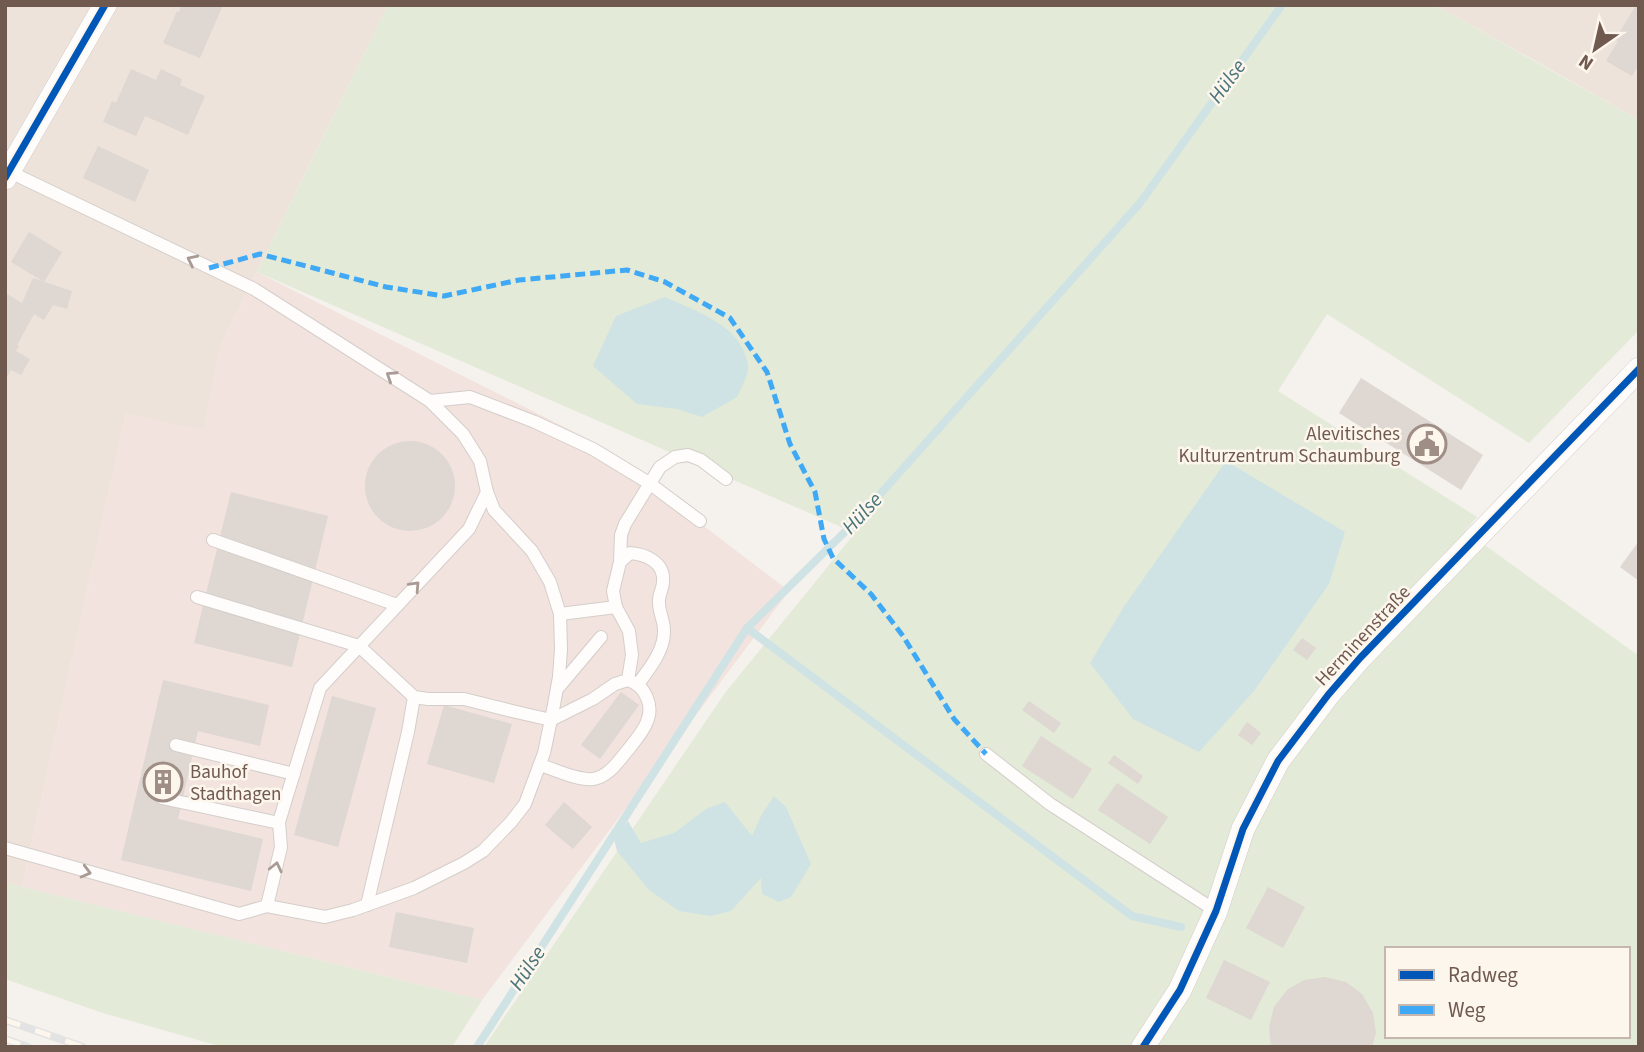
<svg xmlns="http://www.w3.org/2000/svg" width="1644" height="1052" font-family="'Source Sans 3',sans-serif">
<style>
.residential{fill:#ede3da}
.commercial{fill:#f2e3de}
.green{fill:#e3ead8;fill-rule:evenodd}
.water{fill:#cfe3e4}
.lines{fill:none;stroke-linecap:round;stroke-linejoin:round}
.stream{stroke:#cfe3e4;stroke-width:8}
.building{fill:#ded7d2}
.service-casing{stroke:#d4ceca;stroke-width:14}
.minor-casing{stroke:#d4ceca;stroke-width:24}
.service{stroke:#fefdfc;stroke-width:12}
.minor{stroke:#fefdfc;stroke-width:23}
.rail-casing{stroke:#e4e3e4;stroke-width:8}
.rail{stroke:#fdf6ed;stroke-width:5;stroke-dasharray:16;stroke-linecap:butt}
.quiet{stroke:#3fa9f5;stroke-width:5;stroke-dasharray:10 5;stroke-linecap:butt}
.cycleway-casing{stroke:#fdf6ed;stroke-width:11}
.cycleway{stroke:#0057b8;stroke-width:7}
.oneway{stroke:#a99b94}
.labels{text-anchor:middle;stroke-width:5;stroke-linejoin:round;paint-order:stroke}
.poi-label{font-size:19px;fill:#70594f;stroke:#fdf6ed;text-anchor:end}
.street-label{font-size:19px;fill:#70594f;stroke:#fdf6ed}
.water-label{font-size:21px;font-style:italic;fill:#48747a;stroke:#fdf6ed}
</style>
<rect width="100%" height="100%" fill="#f5f1ec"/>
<g class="residential">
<path d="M5,5H388L221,345L204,431L126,414L22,887L5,883Z"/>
<path d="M1435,5H1639V120L1548,68Z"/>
</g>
<path class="commercial" d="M257,272L594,442L789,591L482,1000L22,887L126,414L204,430L221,345Z"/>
<g class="green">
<path d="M388,5H1435L1639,120V330L1529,443L1327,314L1278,391L1477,517L1465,531L1639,656V1047H484L725,693L855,533L257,272ZM1387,949H1628V1036H1387Z"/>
<path d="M5,883L22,887L482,1000L452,1047H223L103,1013L5,979Z"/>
</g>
<g class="water">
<path d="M665,297C697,312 742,325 748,365C749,374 741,388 737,397L702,417L677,409L637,404L593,366L616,316Z"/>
<path d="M1226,461L1345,532L1329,584L1254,691L1199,752L1133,719L1090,663L1123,608Z"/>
<path d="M774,796L786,807L811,864L791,897L779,902L762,894L761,878L731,911L710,916L679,911L649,890L617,851L614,839L628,821L641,843L674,833L706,809L725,802L752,836L762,814Z"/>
</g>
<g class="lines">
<g class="stream">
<path d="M747,628L1132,916L1181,927"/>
<path d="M477,1047L747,628L857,520L1140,203L1282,5"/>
</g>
</g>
<g class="building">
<path d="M181,5H223L200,58L163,43L177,11L179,12Z"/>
<path d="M1636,5H1639V64L1632,76L1606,61L1618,41L1615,40Z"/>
<path d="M131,69L156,80L161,69L182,79L180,85L205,96L188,135L145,116L136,136L103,122L112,101L116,103Z"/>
<path d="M98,146L149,170L135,202L83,178Z"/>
<path d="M29,232L62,252L44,282L11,262Z"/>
<path d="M33,278L72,291L67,309L53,305L44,320L34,314L17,345L19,346L16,351L30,359L21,375L11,370L5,380V293L22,303Z"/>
<path d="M1361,378L1483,455L1461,490L1339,413Z"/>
<circle cx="410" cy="486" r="45"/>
<path d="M231,492L328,516L292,667L194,643Z"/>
<path d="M1639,541V581L1620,567Z"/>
<path d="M1302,638L1316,648L1307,660L1293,650Z"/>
<path d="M163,680L269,705L260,746L198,731L178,819L263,839L251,891L121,860Z"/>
<path d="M621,692L639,705L600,759L581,745Z"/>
<path d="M332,696L376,708L338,847L294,835Z"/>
<path d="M1029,701L1061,723L1054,733L1022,710Z"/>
<path d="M444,705L512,724L494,783L427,764Z"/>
<path d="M1247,722L1261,733L1252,745L1238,735Z"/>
<path d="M1041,736L1092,769L1073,799L1022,766Z"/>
<path d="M1114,755L1143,776L1138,784L1108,763Z"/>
<path d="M1117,783L1168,817L1150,844L1098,810Z"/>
<path d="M564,802L592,827L573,849L545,825Z"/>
<path d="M1268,887L1305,907L1283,948L1246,928Z"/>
<path d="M396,912L474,928L467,963L389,947Z"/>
<path d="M1224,960L1270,982L1251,1020L1206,998Z"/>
<path d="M1325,977L1346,982L1362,994L1373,1013L1376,1033L1372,1047H1271L1269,1027L1274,1007L1287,990L1304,980Z"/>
</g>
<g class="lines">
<defs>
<g id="service">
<path d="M430,401L470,397L535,422L593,449L649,483L700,521"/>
<path d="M213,540L397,605"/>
<path d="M620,562L621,535L625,524L660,467L675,457L688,455L701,460L726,479"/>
<path d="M197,597L359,646L414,697L428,699H464L512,711L551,720L593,699L615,684L628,680C638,684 643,688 647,698C656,718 639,736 627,751C618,762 608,777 593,779C578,781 554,769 540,765"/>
<path d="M560,614L616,607"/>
<path d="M628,680L632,655L629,631L616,607L613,591L620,562L630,553C645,554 665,562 663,582C663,589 658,595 659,603C659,612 664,621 664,630C665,650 649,669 638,684"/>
<path d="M558,688L601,637"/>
<path d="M176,745L294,774"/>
<path d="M986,754L1050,804L1216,911"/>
<path d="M162,798L279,823"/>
<path d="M5,848L239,914L267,906L281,847L279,822L320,688L469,529L487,492L480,461L463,434L430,401L254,289L10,172"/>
<path d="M367,905L408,732L414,697"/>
<path d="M267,906L325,917L353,910L414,888L464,863L483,851L511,822L525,804L544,753L553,710L559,677L561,649L560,614L550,582L532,551L494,510L487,492"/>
</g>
<g id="minor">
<path d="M5,178L105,5"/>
<path d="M1143,1047L1180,990L1216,911L1243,829L1278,761L1328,695L1360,658L1639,369"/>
</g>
</defs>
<use href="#service" class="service-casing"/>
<use href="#minor" class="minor-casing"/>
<use href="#service" class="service"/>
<use href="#minor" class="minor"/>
<defs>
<g id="rail">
<path d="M5,1020L83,1047"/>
<path d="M5,1039L28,1047"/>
</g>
</defs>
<use href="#rail" class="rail-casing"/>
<use href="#rail" class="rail"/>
<path class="quiet" d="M209,268L260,254L386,287L444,296L519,280L627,270L665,282L730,318L767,372L790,444L815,492L824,539L833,558L871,594L903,636L954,719L986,754"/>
<defs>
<g id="cycleway">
<path d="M5,178L105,5"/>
<path d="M1143,1047L1180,990L1216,911L1243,829L1278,761L1328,695L1360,658L1639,369"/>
</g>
</defs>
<use href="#cycleway" class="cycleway-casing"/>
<use href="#cycleway" class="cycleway"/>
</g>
<defs><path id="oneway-chevron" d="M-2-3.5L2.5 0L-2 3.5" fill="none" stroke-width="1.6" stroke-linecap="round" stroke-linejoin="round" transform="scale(1.75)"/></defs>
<g class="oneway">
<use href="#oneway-chevron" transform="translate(192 260) rotate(-154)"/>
<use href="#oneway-chevron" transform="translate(391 376) rotate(-147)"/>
<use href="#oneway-chevron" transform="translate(415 586) rotate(-47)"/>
<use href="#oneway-chevron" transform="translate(276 867) rotate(-77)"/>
<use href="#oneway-chevron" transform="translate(86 872) rotate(15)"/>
</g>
<defs>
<symbol id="civic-ring" viewBox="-11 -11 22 22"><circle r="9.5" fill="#fdf6ed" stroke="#9f8e86" stroke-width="1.5"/><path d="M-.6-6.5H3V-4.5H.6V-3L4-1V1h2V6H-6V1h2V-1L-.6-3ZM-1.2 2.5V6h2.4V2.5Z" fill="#9f8e86"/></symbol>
<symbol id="building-ring" viewBox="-11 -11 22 22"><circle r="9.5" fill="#fdf6ed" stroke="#9f8e86" stroke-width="1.5"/><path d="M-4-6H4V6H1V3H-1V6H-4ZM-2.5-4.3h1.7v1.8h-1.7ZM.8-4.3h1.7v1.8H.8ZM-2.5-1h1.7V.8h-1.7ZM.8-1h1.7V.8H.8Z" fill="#9f8e86"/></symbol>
</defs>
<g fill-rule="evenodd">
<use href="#civic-ring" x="1405" y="422" width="44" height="44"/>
<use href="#building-ring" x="141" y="760" width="44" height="44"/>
</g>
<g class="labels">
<g class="poi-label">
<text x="1400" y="440">Alevitisches<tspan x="1400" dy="22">Kulturzentrum Schaumburg</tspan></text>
<text x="190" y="778" text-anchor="start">Bauhof<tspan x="190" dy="22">Stadthagen</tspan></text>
</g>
<g class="street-label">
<text transform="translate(1362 635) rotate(-47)" y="7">Herminenstraße</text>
</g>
<g class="water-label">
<text transform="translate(1227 81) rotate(-54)" y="7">Hülse</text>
<text transform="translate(862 513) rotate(-47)" y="7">Hülse</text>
<text transform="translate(527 968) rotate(-57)" y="7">Hülse</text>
</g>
</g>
<rect width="1644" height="1052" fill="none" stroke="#70594f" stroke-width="14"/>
<rect x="1385" y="947" width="245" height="91" fill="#fdf6ed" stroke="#c5b7ae" stroke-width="2"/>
<rect x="1399" y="970" width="35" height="10" fill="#0057b8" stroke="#c5b7ae" stroke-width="2"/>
<text x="1448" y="982" font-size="21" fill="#70594f">Radweg</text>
<rect x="1399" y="1005" width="35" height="10" fill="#3fa9f5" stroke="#c5b7ae" stroke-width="2"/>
<text x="1448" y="1017" font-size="21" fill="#70594f">Weg</text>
<g transform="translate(1595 49) rotate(214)" stroke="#fdf6ed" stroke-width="5" paint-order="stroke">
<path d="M0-5L12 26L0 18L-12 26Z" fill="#70594f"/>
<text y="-10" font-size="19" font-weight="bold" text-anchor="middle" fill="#70594f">N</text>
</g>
</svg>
